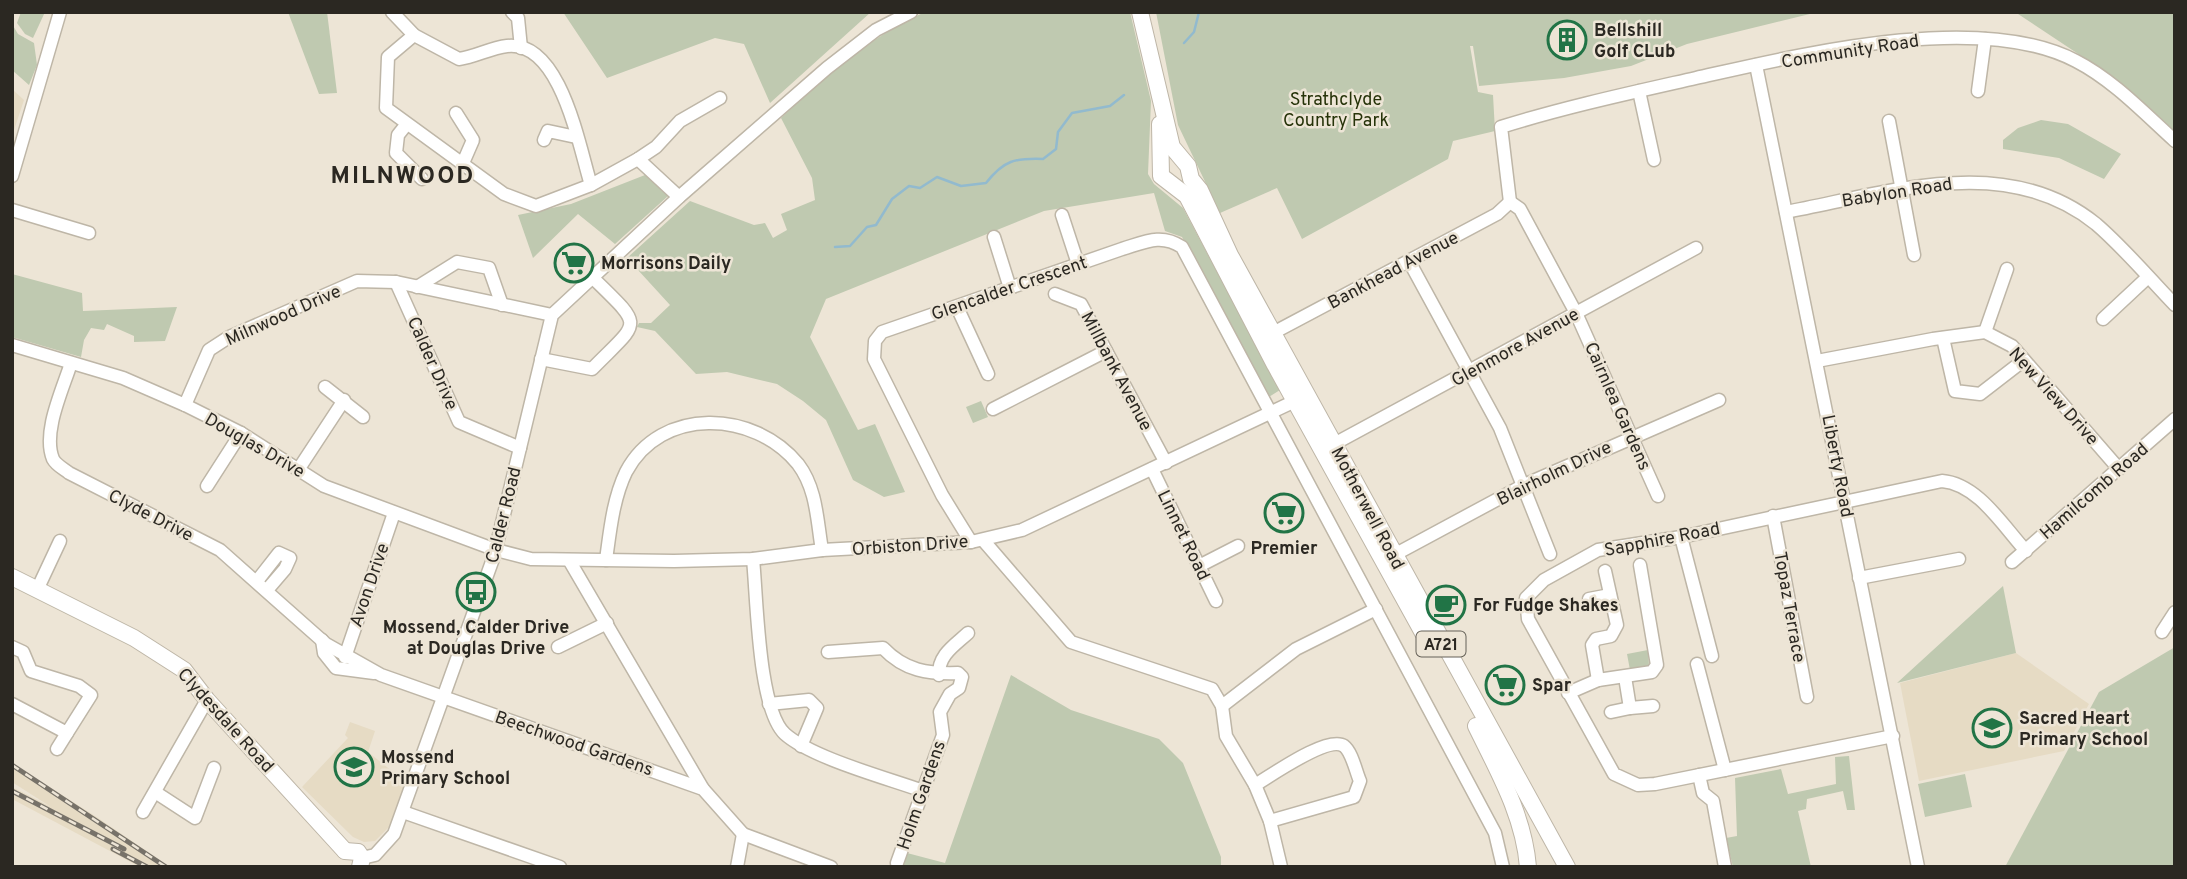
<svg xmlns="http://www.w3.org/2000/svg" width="2187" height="879" font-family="Overpass,sans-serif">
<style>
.built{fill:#e6dbc4}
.green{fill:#bfc9b0}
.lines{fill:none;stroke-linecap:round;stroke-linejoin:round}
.stream{stroke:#92bace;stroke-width:2.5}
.minor-casing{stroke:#beb6a7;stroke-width:15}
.major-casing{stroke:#beb6a7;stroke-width:18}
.minor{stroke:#fff;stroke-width:12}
.major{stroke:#fff;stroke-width:16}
.rail-casing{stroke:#777269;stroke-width:5}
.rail{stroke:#ede5d6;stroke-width:2.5;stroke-dasharray:8;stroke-linecap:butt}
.labels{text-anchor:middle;stroke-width:5;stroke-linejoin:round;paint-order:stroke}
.shield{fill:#ede5d6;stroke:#656158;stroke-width:2}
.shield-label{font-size:16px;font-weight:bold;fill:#2b2822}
.poi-label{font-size:18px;font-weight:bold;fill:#2b2822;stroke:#ede5d6;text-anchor:start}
.street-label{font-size:18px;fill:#2b2822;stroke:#ede5d6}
.park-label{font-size:18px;fill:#263309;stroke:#ede5d6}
.district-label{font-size:24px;font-weight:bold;letter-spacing:2px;fill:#2b2822;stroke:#ede5d6}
</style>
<rect width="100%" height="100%" fill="#ede5d6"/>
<g class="built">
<path d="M12,89L24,100L12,136Z"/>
<path d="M2016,653L2089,704L2064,751L1919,781L1900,683Z"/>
<path d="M350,722L375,731L368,752L407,783L389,827L375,841L364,842L353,837L302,787L348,738L345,735Z"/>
<path d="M12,763L98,818L170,867H140L12,799V787L51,807L12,782Z"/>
</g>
<g class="green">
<path d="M21,12H45L33,38L25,34L17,23Z"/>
<path d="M288,12H327L337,93L319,94Z"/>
<path d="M563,12H871L770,103L744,44L715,38L607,78Z"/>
<path d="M925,12H1130L1151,101L1148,174L1154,184L1183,208L1280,390L1267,398L1182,237L1165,231L1154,193L1044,211L826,299L810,337L858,430L875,424L905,492L884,497L853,480L826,420L803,401L777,384L727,372L696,374L655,331L637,327L639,323H651L670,305L627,258L690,201L754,225L765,223L773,238L787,230L781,214L815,200L812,178L781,118C825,78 870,36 925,12Z"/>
<path d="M1156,12H1818L1687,44L1631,66L1564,78L1479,86L1473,46H1470L1478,92L1493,95L1495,131L1453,141L1448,159L1302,239L1277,188L1220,213L1178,125Z"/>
<path d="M2015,12H2175V134L2116,79Z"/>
<path d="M12,24L18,34L34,43L37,65L29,85L12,70Z"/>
<path d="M2041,120L2068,124L2121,154L2104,179L2059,158L2003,149V140L2018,128Z"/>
<path d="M645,175L668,196L615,244L578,214L533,258L518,215L571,204Z"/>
<path d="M12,274L82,293L83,311L177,307L165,341L134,342V336L107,324L104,330L91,328L84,340L81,357L12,337Z"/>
<path d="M981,401L988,417L973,423L966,407Z"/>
<path d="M2003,586L2016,653L1897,683L1991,597Z"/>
<path d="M2175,647V867H2005L2099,692Z"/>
<path d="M1648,650L1649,666L1630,670L1627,654Z"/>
<path d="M1011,675L1071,710L1159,739L1183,763L1221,857V867H900L907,853L945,863Z"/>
<path d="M1849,756L1855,810H1847L1843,791L1807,799L1806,809L1798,811L1811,867H1733L1726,838L1737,836L1735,778L1781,769L1788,794L1836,784L1835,757Z"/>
<path d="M1965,774L1972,807L1925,817L1918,784Z"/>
</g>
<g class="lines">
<g class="stream">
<path d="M1184,43L1194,32L1199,12"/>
<path d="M835,247L850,246L867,227L876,225L892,199L909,186L920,188L937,177L961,186L986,183C1004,160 1015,158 1043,159L1056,149L1058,132L1072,113L1110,106L1124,95"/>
</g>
<defs>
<g id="minor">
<path d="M392,12L414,35L459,59C475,57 490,48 507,46C561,40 579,147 591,185"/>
<path d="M512,12L518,18L521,48"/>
<path d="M414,35L388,57L386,108L504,194L536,206L591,185L638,159L656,147L680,121L720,98"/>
<path d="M1756,65L1918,867"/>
<path d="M1639,91L1654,160"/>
<path d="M1978,91L1985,39"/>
<path d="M456,113L473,140L463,163"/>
<path d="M1889,121L1914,255"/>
<path d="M406,125L398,135L396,153L422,179"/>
<path d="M544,140L548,131L576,137"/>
<path d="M638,159L679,197"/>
<path d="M12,176L60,12"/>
<path d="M1510,202L1501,127C1565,107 1630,93 1696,78C1799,55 1979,10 2076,61C2113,80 2144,113 2175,141"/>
<path d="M1510,202L1520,209L1576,313L1658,496"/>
<path d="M12,210L89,233"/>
<path d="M1786,212C1888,193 2006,151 2096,224C2124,248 2149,278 2175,305"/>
<path d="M1062,215L1078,264"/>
<path d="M994,237L1010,288"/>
<path d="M1409,261L1500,428L1550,554"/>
<path d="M396,282L459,422L520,448"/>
<path d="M417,287L457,262L489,268L502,305"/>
<path d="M1055,294L1081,304L1166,463"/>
<path d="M957,307L988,374"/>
<path d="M2103,319L2148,277"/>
<path d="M1985,332L2007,269"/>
<path d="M1273,333L1497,214L1510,202"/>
<path d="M1943,338L1955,391L1980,394L2024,360"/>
<path d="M12,345L123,378L185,405L241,433L324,486L496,550L531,559L674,561L753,559L822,550L971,542L1022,530L1295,401"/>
<path d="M541,359L592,369C641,319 645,329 592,277"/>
<path d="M1817,361L1933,339L1985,332L2012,346L2119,469"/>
<path d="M71,363C63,389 42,432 53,459C56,465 64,469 69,473L220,550L326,644L381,675L703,789L743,834L831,867"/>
<path d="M325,387L363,417"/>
<path d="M185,405L209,350L229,337L357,281L396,282L552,315"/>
<path d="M993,409L1106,351"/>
<path d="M1334,444L1696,248"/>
<path d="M1152,469L1216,601"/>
<path d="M298,470L344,400"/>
<path d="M207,486L241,433"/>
<path d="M1773,516L1807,697"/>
<path d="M1681,537L1712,656"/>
<path d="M983,540L1071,642L1212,689L1222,706L1226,736L1255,785L1270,821L1281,867"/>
<path d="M971,542L942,495L874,359L875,341L882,332L1122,249C1145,242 1161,233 1182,247L1495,833L1503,867"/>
<path d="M1394,555L1524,485L1719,400"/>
<path d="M753,559C757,598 758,709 785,734C812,758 887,778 923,791"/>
<path d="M569,560L703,789"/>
<path d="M606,560C610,531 613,499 626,472C661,406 754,410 798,464C817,489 817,521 822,550"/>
<path d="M2012,562L2175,419"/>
<path d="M1199,566L1238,546"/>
<path d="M1859,578L1959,559"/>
<path d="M257,581L279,553L290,558L285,569L267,590"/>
<path d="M37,590L60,541"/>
<path d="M1589,599L1610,595"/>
<path d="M2162,632L2175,612"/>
<path d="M322,640L324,653L336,668L374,673"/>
<path d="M12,647L23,652L31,671L79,686L91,695L67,733L12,704"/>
<path d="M558,647L607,623"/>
<path d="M828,652L883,648C905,671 928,674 958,673L962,677L959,688L950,694L940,712L943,735L897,863"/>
<path d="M345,657L394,513"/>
<path d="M1697,664L1725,770"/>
<path d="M939,675C938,655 955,645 968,633"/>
<path d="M1598,680L1592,645L1596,639L1611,636L1617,625L1605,571"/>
<path d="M1568,693L1598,680L1652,672L1657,665L1640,565"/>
<path d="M769,704L809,700L817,708L801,746"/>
<path d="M1222,706L1296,649L1376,609"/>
<path d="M1630,708L1653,706"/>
<path d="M1611,712L1630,708L1625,677"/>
<path d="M1893,736L1655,784L1638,785L1614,774L1528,619L1526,598L1544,580L1598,550L1681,537L1942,481C1978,484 2003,526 2026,551"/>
<path d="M57,749L67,733"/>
<path d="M1699,775L1703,793L1713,801L1725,867"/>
<path d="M1255,785C1272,775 1328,735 1344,746C1352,752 1356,772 1360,781L1354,797L1270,821"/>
<path d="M155,792L195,818L214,768"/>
<path d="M143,812L207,700"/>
<path d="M403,812L560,867"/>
<path d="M362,858L375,855L394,834L494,556L552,315L679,197L827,68L876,30L911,12"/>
<path d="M737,867L743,834"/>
</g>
<g id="major">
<path d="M1140,12L1172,147L1188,166L1191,179L1200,190L1230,255L1567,867"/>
<path d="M1160,124L1161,176L1187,196L1275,365L1423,633"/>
<path d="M12,577L134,638L184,670L207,700L345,851"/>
<path d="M1476,726C1498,771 1524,816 1528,867"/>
<path d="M345,851L358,852L362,858L360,867"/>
</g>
</defs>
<use href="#minor" class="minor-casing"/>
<use href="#major" class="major-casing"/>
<use href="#minor" class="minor"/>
<use href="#major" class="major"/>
<defs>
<g id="rail">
<path d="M12,765L166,867"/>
<path d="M12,791L124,849"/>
<path d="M113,849L147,867"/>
</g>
</defs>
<use href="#rail" class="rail-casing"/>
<use href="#rail" class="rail"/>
</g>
<defs>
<symbol id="building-ring" viewBox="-11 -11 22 22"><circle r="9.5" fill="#ede5d6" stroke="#217446" stroke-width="1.5"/><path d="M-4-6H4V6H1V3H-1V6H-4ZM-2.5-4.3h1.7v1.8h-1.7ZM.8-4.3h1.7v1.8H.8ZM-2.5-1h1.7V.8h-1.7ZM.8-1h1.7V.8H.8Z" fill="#217446"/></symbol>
<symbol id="supermarket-ring" viewBox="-11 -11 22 22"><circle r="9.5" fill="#ede5d6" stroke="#217446" stroke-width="1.5"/><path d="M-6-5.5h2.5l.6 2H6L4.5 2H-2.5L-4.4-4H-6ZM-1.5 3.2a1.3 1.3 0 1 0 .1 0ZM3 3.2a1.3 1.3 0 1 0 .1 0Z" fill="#217446"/></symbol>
<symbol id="bus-ring" viewBox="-11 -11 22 22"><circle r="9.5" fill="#ede5d6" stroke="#217446" stroke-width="1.5"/><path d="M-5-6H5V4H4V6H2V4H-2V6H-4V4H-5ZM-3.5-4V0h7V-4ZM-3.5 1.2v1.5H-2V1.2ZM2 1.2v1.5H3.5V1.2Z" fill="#217446"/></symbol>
<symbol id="cafe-ring" viewBox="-11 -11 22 22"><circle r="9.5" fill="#ede5d6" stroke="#217446" stroke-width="1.5"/><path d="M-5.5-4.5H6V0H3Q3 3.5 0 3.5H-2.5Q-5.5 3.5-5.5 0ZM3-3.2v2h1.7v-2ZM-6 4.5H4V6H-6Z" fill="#217446"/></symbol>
<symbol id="school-ring" viewBox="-11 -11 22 22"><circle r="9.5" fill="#ede5d6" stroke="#217446" stroke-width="1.5"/><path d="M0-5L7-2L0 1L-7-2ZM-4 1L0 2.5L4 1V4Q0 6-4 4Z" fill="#217446"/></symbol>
</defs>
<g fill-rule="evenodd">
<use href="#building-ring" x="1545" y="18" width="44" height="44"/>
<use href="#supermarket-ring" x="552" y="241" width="44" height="44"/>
<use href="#supermarket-ring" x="1262" y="491" width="44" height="44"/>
<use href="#bus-ring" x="454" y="570" width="44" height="44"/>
<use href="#cafe-ring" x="1424" y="583" width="44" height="44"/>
<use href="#supermarket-ring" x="1483" y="663" width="44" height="44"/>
<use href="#school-ring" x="1970" y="706" width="44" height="44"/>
<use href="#school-ring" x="332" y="745" width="44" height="44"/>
</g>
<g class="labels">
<rect class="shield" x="1416.5" y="631.5" width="49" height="25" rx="5"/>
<g class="shield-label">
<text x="1441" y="650">A721</text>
</g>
<g class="poi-label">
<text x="1594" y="36">Bellshill<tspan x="1594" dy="21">Golf CLub</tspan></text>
<text x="601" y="269">Morrisons Daily</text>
<text x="1284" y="554" text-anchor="middle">Premier</text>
<text x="1473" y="611">For Fudge Shakes</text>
<text x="476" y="633" text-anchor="middle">Mossend, Calder Drive<tspan x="476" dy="21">at Douglas Drive</tspan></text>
<text x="1532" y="691">Spar</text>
<text x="2019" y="724">Sacred Heart<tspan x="2019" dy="21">Primary School</tspan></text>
<text x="381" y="763">Mossend<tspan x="381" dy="21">Primary School</tspan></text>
</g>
<g class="street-label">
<text transform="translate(1850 51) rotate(-9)" y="6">Community Road</text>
<text transform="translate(1897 192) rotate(-9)" y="6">Babylon Road</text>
<text transform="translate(1393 270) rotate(-28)" y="6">Bankhead Avenue</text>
<text transform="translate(1009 288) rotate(-19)" y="6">Glencalder Crescent</text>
<text transform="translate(283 315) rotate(-24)" y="6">Milnwood Drive</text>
<text transform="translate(1515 347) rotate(-29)" y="6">Glenmore Avenue</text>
<text transform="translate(433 363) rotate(66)" y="6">Calder Drive</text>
<text transform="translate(1117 371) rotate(62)" y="6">Millbank Avenue</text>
<text transform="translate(2054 396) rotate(48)" y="6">New View Drive</text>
<text transform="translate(1618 406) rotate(66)" y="6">Cairnlea Gardens</text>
<text transform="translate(255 445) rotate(30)" y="6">Douglas Drive</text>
<text transform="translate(1838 466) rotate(79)" y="6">Liberty Road</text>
<text transform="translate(1554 473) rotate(-26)" y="6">Blairholm Drive</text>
<text transform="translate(2094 491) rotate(-41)" y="6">Hamilcomb Road</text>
<text transform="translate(1368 508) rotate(62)" y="6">Motherwell Road</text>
<text transform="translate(151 515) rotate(27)" y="6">Clyde Drive</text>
<text transform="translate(503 515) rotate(-76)" y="6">Calder Road</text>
<text transform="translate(1184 535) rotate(64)" y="6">Linnet Road</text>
<text transform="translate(1662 539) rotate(-11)" y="6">Sapphire Road</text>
<text transform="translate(910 545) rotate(-4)" y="6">Orbiston Drive</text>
<text transform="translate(369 585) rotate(-71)" y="6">Avon Drive</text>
<text transform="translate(1790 607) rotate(80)" y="6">Topaz Terrace</text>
<text transform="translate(226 720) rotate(48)" y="6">Clydesdale Road</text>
<text transform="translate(574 743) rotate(19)" y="6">Beechwood Gardens</text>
<text transform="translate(921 795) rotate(-71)" y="6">Holm Gardens</text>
</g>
<g class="park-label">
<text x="1336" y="105">Strathclyde<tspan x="1336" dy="21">Country Park</tspan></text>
</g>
<g class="district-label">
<text x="403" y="183">MILNWOOD</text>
</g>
</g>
<rect width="2187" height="879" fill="none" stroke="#2b2822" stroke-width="28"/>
</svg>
